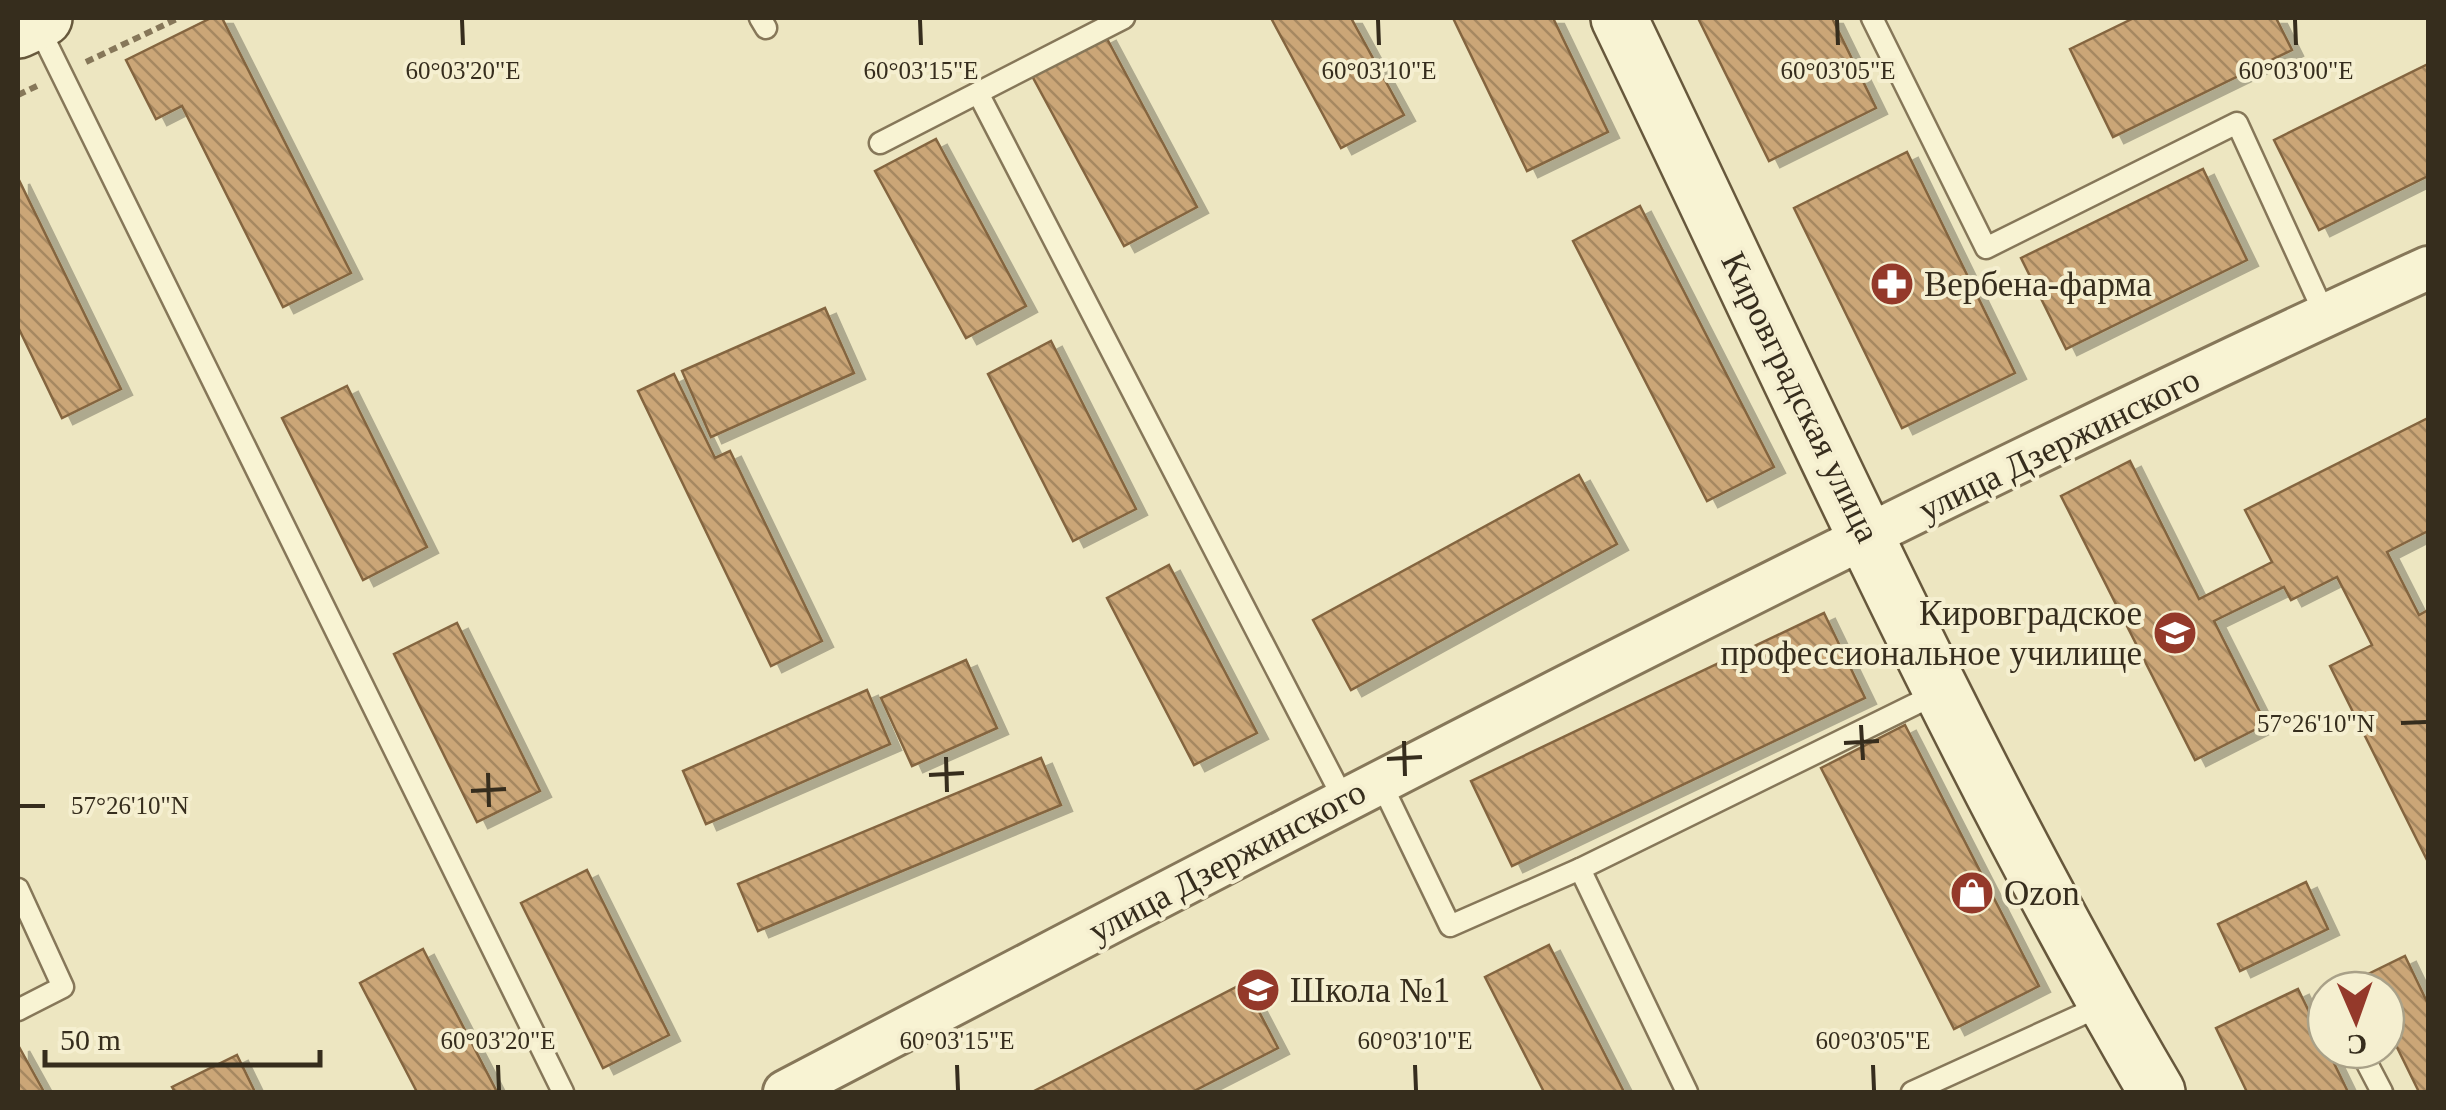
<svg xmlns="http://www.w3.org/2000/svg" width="2446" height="1110" font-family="'Times New Roman',serif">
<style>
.building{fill:url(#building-back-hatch);stroke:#84653f;stroke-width:2.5;filter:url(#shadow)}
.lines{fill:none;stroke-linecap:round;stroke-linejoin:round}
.lane-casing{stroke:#867759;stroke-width:25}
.street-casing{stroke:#867759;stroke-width:48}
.secondary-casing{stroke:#67583c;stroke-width:60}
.path{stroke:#867759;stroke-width:6;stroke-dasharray:8 5;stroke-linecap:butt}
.lane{stroke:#f8f3d3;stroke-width:20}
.street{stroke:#f8f3d3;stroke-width:42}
.secondary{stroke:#f8f3d3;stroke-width:55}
.ticks{fill:none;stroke:#362d1d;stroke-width:4}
.labels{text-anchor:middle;stroke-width:8;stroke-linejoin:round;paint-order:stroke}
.poi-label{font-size:35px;fill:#362d1d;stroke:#f5efd0;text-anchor:start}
.street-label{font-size:35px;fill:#362d1d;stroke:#f5efd0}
.ticks-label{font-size:25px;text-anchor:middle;fill:#362d1d;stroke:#f5efd0;stroke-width:8;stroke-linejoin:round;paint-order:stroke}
</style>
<defs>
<pattern id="building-back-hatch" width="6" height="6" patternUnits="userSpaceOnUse" patternTransform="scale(2.5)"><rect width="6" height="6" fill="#cba677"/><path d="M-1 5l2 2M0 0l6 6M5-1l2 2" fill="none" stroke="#a68861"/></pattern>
<filter id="shadow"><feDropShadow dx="11" dy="6" stdDeviation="0" flood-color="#0004"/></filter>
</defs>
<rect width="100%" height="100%" fill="#ede6c1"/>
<g class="building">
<path d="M211,18H222L351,273L283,307L182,106L156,119L126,60Z"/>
<path d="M1271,18H1351L1404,115L1341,148Z"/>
<path d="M1453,18H1553L1608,132L1527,171Z"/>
<path d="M1698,18H1832L1876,108L1769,161Z"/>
<path d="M2134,18H2276L2292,50L2113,137L2070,49Z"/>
<path d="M1105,35L1197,207L1124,246L1031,74Z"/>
<path d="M2428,64V176L2319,230L2274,140Z"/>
<path d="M936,139L1026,306L966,338L875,171Z"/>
<path d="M1907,152L2015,373L1902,428L1794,208Z"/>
<path d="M2203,169L2247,260L2066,349L2021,258Z"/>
<path d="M18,178L121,389L62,418L18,327Z"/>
<path d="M1640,206L1774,467L1707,501L1573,241Z"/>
<path d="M825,308L854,373L711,437L682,371Z"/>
<path d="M1051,341L1136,509L1073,541L988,374Z"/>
<path d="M674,374L715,458L730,451L822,641L771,666L638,391Z"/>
<path d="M347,386L427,547L363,580L282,418Z"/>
<path d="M2428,418V531L2387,552L2419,615L2428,610V862L2330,666L2372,645L2337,577L2291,600L2284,587L2214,621L2266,724L2195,760L2061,496L2130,461L2199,599L2272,562L2245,510Z"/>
<path d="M1579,475L1617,544L1351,690L1313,620Z"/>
<path d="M1169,565L1257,733L1194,765L1107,598Z"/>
<path d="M1824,613L1865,698L1512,866L1471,781Z"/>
<path d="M457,623L540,791L477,822L394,654Z"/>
<path d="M966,660L997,728L912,766L881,698Z"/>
<path d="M867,690L890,744L706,824L683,771Z"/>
<path d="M1905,725L2039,986L1954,1029L1821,768Z"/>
<path d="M1041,758L1061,805L758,931L738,884Z"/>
<path d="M587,870L669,1035L603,1068L521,903Z"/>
<path d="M2306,882L2328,929L2240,971L2218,924Z"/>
<path d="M1549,945L1624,1092H1544L1485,977Z"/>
<path d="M423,949L497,1092H417L360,983Z"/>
<path d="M2405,956L2428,1004V1092H2419L2386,1025V990H2369L2362,977Z"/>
<path d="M1244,983L1278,1048L1192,1092H1032Z"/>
<path d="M2298,989L2348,1092H2247L2216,1028Z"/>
<path d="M18,1045L44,1092H18Z"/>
<path d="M237,1055L255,1092H175L172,1087Z"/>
</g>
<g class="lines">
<defs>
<g id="lane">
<path d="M760,18L766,28"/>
<path d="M1872,18L1986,248L2237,123L2325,315"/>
<path d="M36,22L563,1092"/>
<path d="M978,93L1344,800"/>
<path d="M880,143L1124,18"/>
<path d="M1380,781L1450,926L1580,869L1687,1092"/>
<path d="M1580,869L1942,691"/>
<path d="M18,889L63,987L18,1010"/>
<path d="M2360,1050L2382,1092"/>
<path d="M1912,1092L2105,1004"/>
</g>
<path id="street" d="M785,1092C1328,808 1871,523 2428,268"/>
<g id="secondary">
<path d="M1619,18C1792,378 1955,747 2157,1092"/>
<path d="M18,30L44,18"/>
</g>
</defs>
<use href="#lane" class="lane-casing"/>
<use href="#street" class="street-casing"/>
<use href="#secondary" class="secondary-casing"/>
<g class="path">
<path d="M86,62L179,18"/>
<path d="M18,95L39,85"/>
</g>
<use href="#lane" class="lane"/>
<use href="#street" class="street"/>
<use href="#secondary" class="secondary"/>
</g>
<path class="ticks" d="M462,20L463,45M920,20L921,45M1378,20L1379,45M1837,20L1838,45M2295,20L2296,45M2401,723L2426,722M1861,725L1863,760M1404,741L1405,776M1844,743L1879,741M946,757L947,792M1387,759L1422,757M488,773L489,807M929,775L964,773M471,791L506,789M20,806H45M498,1065L499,1090M957,1065L958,1090M1415,1065L1416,1090M1873,1065L1874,1090"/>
<defs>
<symbol id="pharmacy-disc" viewBox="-11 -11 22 22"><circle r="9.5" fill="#94392a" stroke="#f5efd0"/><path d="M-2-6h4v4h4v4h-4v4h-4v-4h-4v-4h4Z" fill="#fff"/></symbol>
<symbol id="university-disc" viewBox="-11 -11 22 22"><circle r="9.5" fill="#94392a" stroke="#f5efd0"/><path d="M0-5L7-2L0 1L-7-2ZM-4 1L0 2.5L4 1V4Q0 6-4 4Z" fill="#fff"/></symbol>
<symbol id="shop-disc" viewBox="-11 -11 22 22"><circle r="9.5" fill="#94392a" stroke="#f5efd0"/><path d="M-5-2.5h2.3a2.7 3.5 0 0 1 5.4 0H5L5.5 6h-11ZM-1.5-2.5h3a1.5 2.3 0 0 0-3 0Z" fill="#fff"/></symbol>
<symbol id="school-disc" viewBox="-11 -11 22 22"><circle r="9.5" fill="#94392a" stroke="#f5efd0"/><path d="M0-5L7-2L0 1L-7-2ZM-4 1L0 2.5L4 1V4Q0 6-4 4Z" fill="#fff"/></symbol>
</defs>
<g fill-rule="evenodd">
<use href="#pharmacy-disc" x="1867" y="259" width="50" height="50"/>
<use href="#university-disc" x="2150" y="608" width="50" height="50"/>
<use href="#shop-disc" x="1947" y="868" width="50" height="50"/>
<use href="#school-disc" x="1233" y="965" width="50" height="50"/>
</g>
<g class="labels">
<g class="poi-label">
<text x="1924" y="296">Вербена-фарма</text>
<text x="2142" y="625" text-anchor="end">Кировградское<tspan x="2142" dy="40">профессиональное училище</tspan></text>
<text x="2004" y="905">Ozon</text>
<text x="1290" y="1002">Школа №1</text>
</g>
<g class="street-label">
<text transform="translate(1801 397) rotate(64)" y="12">Кировградская улица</text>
<text transform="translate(2059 444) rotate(-26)" y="12">улица Дзержинского</text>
<text transform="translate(1227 861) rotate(-28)" y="12">улица Дзержинского</text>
</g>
</g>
<g class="ticks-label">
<text x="463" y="79">60°03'20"E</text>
<text x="921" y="79">60°03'15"E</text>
<text x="1379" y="79">60°03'10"E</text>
<text x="1838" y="79">60°03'05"E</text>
<text x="2296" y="79">60°03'00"E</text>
<text x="2316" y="732">57°26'10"N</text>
<text x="130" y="814">57°26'10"N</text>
<text x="498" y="1049">60°03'20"E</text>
<text x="957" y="1049">60°03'15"E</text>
<text x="1415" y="1049">60°03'10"E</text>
<text x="1873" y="1049">60°03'05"E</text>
</g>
<rect width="2446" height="1110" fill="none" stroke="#362d1d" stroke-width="40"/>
<g transform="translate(2356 1020) rotate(178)"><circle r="48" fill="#f5efd0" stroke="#a9a188" stroke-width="2.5"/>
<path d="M0-8L18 38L0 25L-18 38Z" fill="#94392a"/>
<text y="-15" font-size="28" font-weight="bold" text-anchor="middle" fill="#362d1d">С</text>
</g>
<path d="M45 1050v15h275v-15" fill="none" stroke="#362d1d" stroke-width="5"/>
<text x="60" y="1050" font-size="30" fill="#362d1d" stroke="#f5efd0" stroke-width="8" paint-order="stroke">50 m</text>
</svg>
